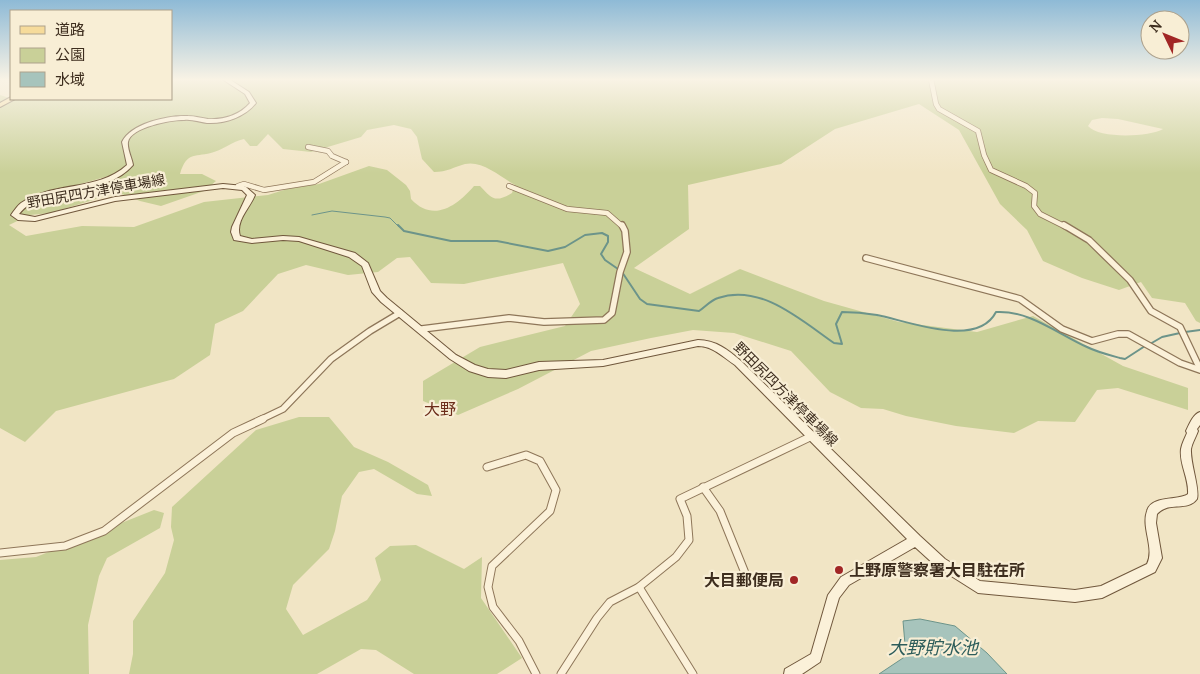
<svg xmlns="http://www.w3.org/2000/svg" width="1200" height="674" font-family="Lora,'Noto Sans JP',serif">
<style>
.green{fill:#c9d098;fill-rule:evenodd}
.water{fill:#a7c4bc;stroke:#6c948a}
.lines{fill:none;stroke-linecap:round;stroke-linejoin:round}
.stream-far1{stroke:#6c948a;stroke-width:1}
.stream{stroke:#6c948a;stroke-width:2}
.street-far2-casing{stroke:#8e7659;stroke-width:6}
.street-far1-casing{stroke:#8e7659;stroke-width:8}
.street-casing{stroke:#8e7659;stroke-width:9}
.secondary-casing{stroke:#70573c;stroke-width:2}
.primary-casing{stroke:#5b442e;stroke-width:2}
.street-far2{stroke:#fbf1d9;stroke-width:4.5}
.street-far1{stroke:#fbf1d9;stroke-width:5.5}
.street{stroke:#fbf1d9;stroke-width:7}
.secondary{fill:#fbf1d9;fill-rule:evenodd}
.primary{fill:#f6db9b;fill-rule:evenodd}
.poi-dot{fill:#a12625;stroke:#f8eed5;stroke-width:2}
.labels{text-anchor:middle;stroke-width:4.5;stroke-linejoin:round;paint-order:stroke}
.street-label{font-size:14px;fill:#3d2d1e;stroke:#f8eed5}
.quarter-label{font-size:16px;fill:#6c2d1b;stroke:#f8eed5}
.near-poi-label{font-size:16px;font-weight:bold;fill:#3d2d1e;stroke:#f8eed5;text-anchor:start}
.near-water-label{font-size:18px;font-style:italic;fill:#2d5d5b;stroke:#f8eed5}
</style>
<rect width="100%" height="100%" fill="#f1e5c5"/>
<g class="green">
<path d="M171,79H374L390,81L395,79H1200V323L1196,321L1185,303L1152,298L1141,282L1119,290L1082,278L1043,261L1027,230L1000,204L959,130L919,104L835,129L781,164L688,185L689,229L634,268L690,294L740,269L824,301L899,322L977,332L1033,316L1123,366L1188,388V410L1118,388L1097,390L1075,422L1038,421L1014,433L956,426L906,416L883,409L861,408L830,392L791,351L734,333L693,330L651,338L591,351L518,389L458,415L423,401V381L480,347L565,326L580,304L563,263L464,284L431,283L410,257L397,258L378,272L348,275L306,265L278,274L243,311L215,324L210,355L174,379L56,411L25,442L0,428V95L16,100L171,99ZM1102,118L1118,119L1163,129C1149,137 1099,139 1088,126L1092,120ZM394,125L411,129L417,137L422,159L434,172C447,172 454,167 465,164C482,160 501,177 515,185L512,193C495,203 492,199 480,186H474C457,206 433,223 411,199L410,191L406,185L387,170L369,166L319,184L287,189L268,195L204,202L134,227L82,226L26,236L9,225L30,215L51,213L96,199L98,196L75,195L77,185L112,175L117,180L119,193L140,201L161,206L204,191L216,181L202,174H180C187,150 196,158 214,152C226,148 231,142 244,139L250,146H257L268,134L283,149L311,152L361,137L367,130Z"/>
<path d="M299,417H329L354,447L388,462L428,485L432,496L417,494L374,469L359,472L342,496L335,531L329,549L293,585L286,609L303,635L367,600L381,580L375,558L390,546L416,545L464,569L482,557L481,598L522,658L497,674H414L376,650L361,649L317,674H129L133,654V621L165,573L174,540L171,527L172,507L256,430Z"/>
<path d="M154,510L164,513L160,528L107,558L99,576L88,625L89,674H0V560L36,557Z"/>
</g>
<path class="water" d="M920,619L955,626L987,653L1007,674H879L906,656L903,621Z"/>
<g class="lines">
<path class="stream-far1" d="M312,215L332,211L385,217L390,218L399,227"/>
<g class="stream">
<path d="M398,225L404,231L451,241H497L548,251L565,247L585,235L602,233L608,236V242L601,254L605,260L618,269"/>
<path d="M622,272L640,299L647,304L699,311C705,307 711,300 718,298C761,283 802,321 834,343L842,344L836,324L842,312C854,312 865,313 877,315C908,321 977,349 996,312C1029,310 1058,334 1087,347C1097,352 1109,355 1120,358L1125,359L1145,346"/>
<path d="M1185,332L1200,330"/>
<path d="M1150,344L1162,337L1180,333"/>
</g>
<defs>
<g id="street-far2">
<path d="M931,79L936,104L939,109L978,131L984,155L991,170L1026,186L1035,193L1034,206L1040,214L1066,227"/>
<path d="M308,147L328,151L332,156L346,162"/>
<path d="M238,186L244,184L264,190L314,182L346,162"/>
<path d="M509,186L567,209L607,213L623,227"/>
</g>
<g id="street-far1">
<path d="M1064,225L1089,240L1130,280L1151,311L1180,327L1200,369"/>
<path d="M866,258L1020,299L1062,329L1092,341L1118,334H1128L1180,363L1200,370"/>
<path d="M422,329L509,318L544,322L604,320L612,313L620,272L627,252L625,231L622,225"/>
<path d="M260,420L283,409L331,359L370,331L400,313"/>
</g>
<g id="street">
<path d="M487,467L526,455L540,461L556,490L550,511L492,566L488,587L493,607L519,641L536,674"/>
<path d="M703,487L720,511L745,573"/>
<path d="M0,553L65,546L104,531L233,433L263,419"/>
<path d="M639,587L693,674"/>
<path d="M561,674L597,618L610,602L639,587L676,557L689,540L687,516L680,499L810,437"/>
</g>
<path id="secondary" d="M222,79H229L249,92L256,103C245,117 225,124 207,123C199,122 192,119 184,120C171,120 131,127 128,142C127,149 132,158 133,165C104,199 45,182 19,214L35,217L115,197L223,184L244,186L246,187L255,195C250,208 235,221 240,236L252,239L283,236L299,237L355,253L368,263L380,291L387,298L456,355L475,365L488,369L506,370L539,362L603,360L698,340C716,340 728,350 741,361L920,536L945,559L980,581L1075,590L1101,586L1147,564C1155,548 1141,528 1147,511C1151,495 1178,501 1188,494C1189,478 1179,464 1181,449C1182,443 1185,438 1187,433L1186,431C1189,425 1193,414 1200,412V425L1197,429L1198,431C1196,437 1192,443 1191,449C1190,463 1200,489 1197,499C1189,510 1174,504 1164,509C1161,510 1159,512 1157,514L1156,523L1162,558L1155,572L1102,598L1075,602L978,593L937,567L915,547L849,585L839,598L820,662L802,674H784L785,669L811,654L828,595L841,577L907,539L735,365C723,357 713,346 698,346L603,366L539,370L506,378L488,377L469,371L450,359L381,302L372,292L362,266L349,257L299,241L283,240L252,243L234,240L231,232L232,227L247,195L242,190L223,188L115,201L35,221L18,220L11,215C14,211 17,206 21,203C53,181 97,192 127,165L122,142C131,123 169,115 188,116C195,116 201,118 208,119C223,120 240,115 250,103L245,94Z"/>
<path id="primary" d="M11,97V99H15L0,107V103Z"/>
</defs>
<use href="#street-far2" class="street-far2-casing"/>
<use href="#street-far1" class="street-far1-casing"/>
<use href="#street" class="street-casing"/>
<use href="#secondary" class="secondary-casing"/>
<use href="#primary" class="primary-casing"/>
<use href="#street-far2" class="street-far2"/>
<use href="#street-far1" class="street-far1"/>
<use href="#street" class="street"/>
<use href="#secondary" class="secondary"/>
<use href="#primary" class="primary"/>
</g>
<linearGradient id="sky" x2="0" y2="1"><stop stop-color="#8ebad6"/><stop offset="0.46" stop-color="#f9f3e5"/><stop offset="1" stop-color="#f9f3e5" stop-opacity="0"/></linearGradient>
<rect width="1200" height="173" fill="url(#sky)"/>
<g class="poi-dot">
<circle cx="839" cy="570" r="5"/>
<circle cx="794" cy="580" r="5"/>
</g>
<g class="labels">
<g class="street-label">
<text transform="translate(96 191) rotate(-10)" y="5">野田尻四方津停車場線</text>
<text transform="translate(786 394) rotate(45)" y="5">野田尻四方津停車場線</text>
</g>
<g class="quarter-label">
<text x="440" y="415">大野</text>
</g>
<g class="near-poi-label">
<text x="849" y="576">上野原警察署大目駐在所</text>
<text x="784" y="586" text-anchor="end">大目郵便局</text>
</g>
<g class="near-water-label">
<text x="933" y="654">大野貯水池</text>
</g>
</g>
<rect x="10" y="10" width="162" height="90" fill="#f8eed5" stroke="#ada18c"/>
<rect x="20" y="26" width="25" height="8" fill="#f6db9b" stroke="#ada18c"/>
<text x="55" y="35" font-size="15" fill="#3d2d1e">道路</text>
<rect x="20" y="48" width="25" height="15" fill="#c9d098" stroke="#ada18c"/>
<text x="55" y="60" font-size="15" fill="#3d2d1e">公園</text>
<rect x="20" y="72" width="25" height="15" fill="#a7c4bc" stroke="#ada18c"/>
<text x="55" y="85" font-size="15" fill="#3d2d1e">水域</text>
<g transform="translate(1165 35) rotate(313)"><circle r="24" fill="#f8eed5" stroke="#ada18c"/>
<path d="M0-4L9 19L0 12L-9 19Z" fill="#a12625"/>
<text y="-8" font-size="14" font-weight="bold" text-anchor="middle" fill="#3d2d1e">N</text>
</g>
</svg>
